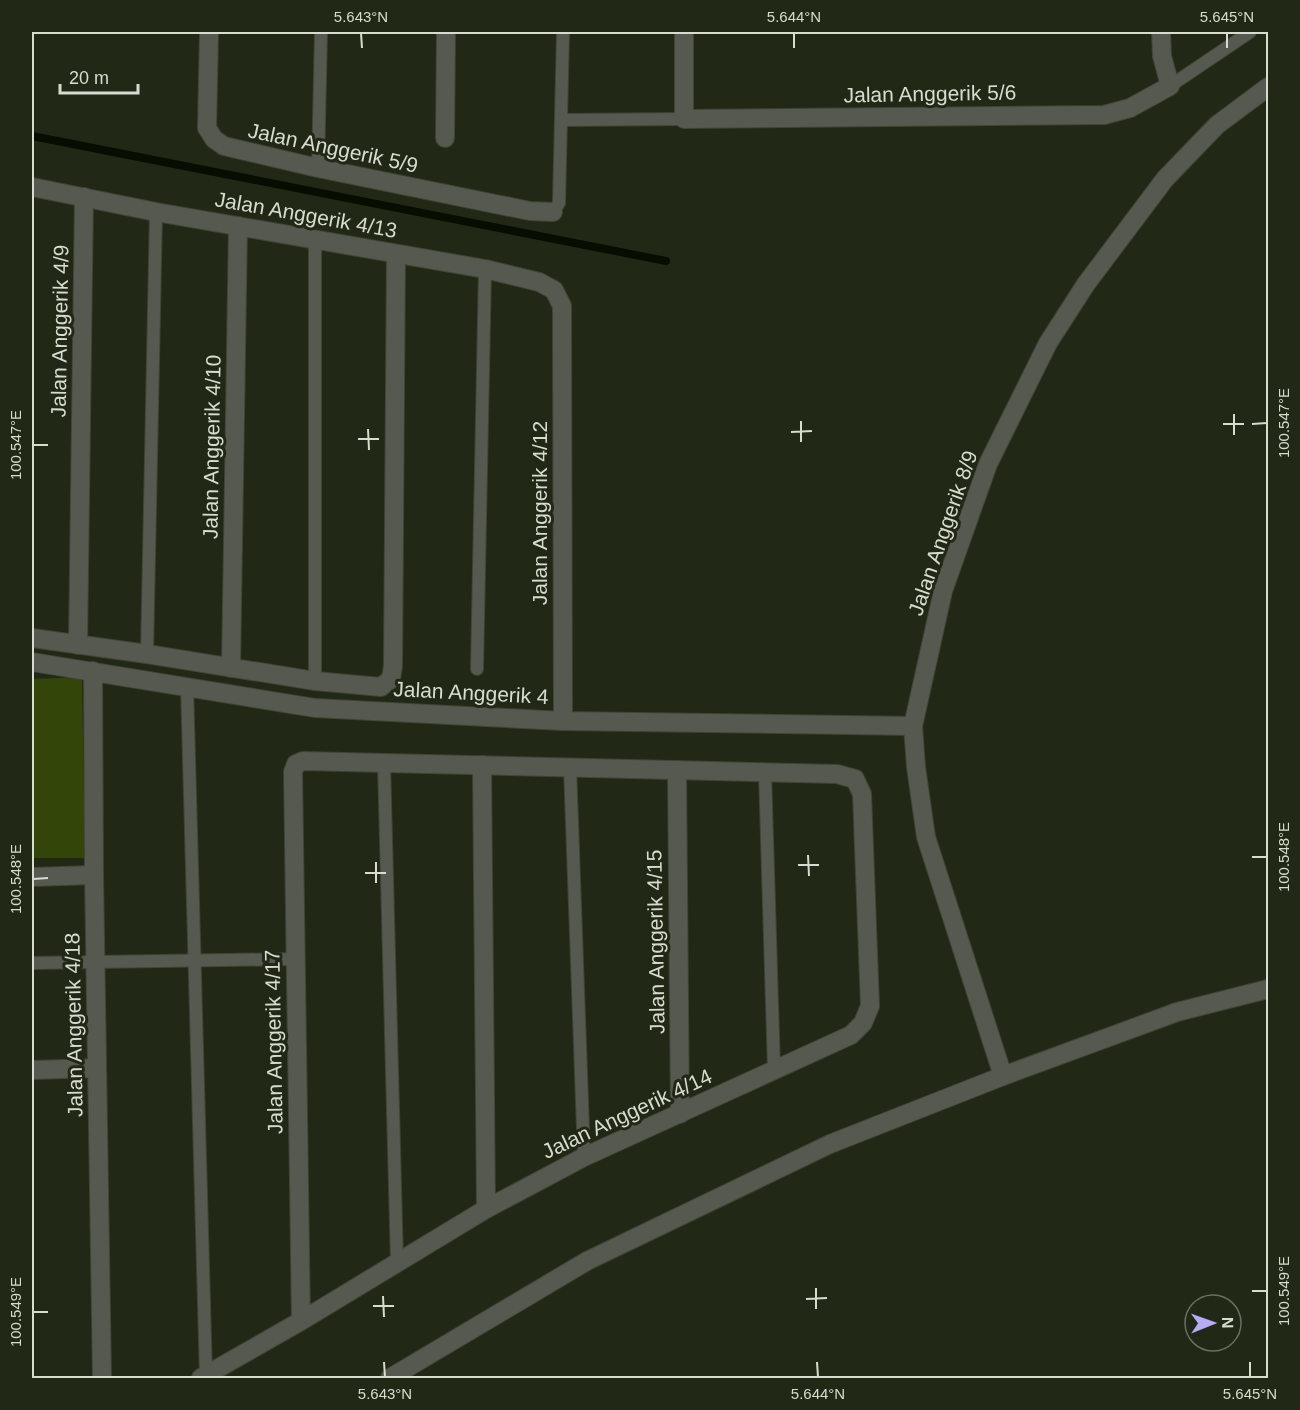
<svg xmlns="http://www.w3.org/2000/svg" width="1300" height="1410" font-family="Helvetica,sans-serif">
<style>
.green{fill:#34450a}
.lines{fill:none;stroke-linecap:round;stroke-linejoin:round}
.stream{stroke:#070d00;stroke-width:8}
.lane-casing{stroke:#3e4534;stroke-width:14}
.street-casing{stroke:#3e4534;stroke-width:20}
.lane{stroke:#555950;stroke-width:12}
.street{stroke:#555950;stroke-width:18}
.ticks{fill:none;stroke:#d7dcd0;stroke-width:2}
.labels{text-anchor:middle;stroke-width:6;stroke-linejoin:round;paint-order:stroke}
.street-label{font-size:21px;fill:#d7dcd0;stroke:#212816}
.neatline{fill:none;stroke:#d7dcd0;stroke-width:2}
.ticks-label{font-size:15px;text-anchor:middle;fill:#d7dcd0}
</style>
<rect width="100%" height="100%" fill="#212816"/>
<path class="green" d="M82,677L85,858H32V679Z"/>
<g class="lines">
<path class="stream" d="M32,136L666,261"/>
<defs>
<g id="lane">
<path d="M1170,86L1250,32"/>
<path d="M562,120L684,119"/>
<path d="M318,168L321,32"/>
<path d="M553,212L559,203L563,32"/>
<path d="M315,240V681"/>
<path d="M147,654L156,212"/>
<path d="M477,669L485,269"/>
<path d="M187,686L206,1376"/>
<path d="M384,763L397,1263"/>
<path d="M570,767L584,1157"/>
<path d="M765,772L774,1070"/>
<path d="M32,963L296,959"/>
</g>
<g id="street">
<path d="M209,32L207,128L214,139L224,146L318,168L530,211L553,212"/>
<path d="M684,32V119L1104,115L1130,108L1170,86L1162,56L1161,32"/>
<path d="M445,138L446,32"/>
<path d="M32,187L156,212L485,269L539,282L554,290L562,306L563,721"/>
<path d="M32,638L147,654L315,681L381,687L391,679L393,666L396,254"/>
<path d="M78,645L84,197"/>
<path d="M32,662L315,708L563,721L913,726"/>
<path d="M231,668L238,226"/>
<path d="M93,671L94,875L102,1378"/>
<path d="M482,765L486,1209"/>
<path d="M677,770L680,1114"/>
<path d="M32,877L94,875"/>
<path d="M32,1070L97,1068"/>
<path d="M1003,1076L926,837L916,767L913,726L943,591L988,464L1048,343L1086,284L1165,179L1217,125L1268,87"/>
<path d="M201,1378L301,1321L486,1209L584,1157L851,1035L863,1023L870,1006L862,794L855,779L837,774L303,761L296,764L293,772L301,1321"/>
<path d="M390,1378L587,1261L830,1144L1003,1076L1177,1012L1268,989"/>
</g>
</defs>
<use href="#lane" class="lane-casing"/>
<use href="#street" class="street-casing"/>
<use href="#lane" class="lane"/>
<use href="#street" class="street"/>
</g>
<path class="ticks" d="M361,33L362,48M794,33V48M1227,33V48M1234,414V435M801,421V442M1223,424H1244M1252,424L1267,423M368,429L369,450M791,432L812,431M358,439H379M33,445H48M808,855L809,876M1252,857H1267M376,862V883M798,865H819M365,873H386M33,879L48,878M816,1288V1309M1252,1291H1267M383,1296L384,1317M806,1299L827,1298M373,1306H394M33,1312H48M384,1362L385,1377M817,1362L818,1377M1250,1362V1377"/>
<g class="labels">
<g class="street-label">
<text transform="translate(930 94) rotate(-1)" y="7">Jalan Anggerik 5/6</text>
<text transform="translate(333 148) rotate(12)" y="7">Jalan Anggerik 5/9</text>
<text transform="translate(306 215) rotate(10)" y="7">Jalan Anggerik 4/13</text>
<text transform="translate(60 331) rotate(-89)" y="7">Jalan Anggerik 4/9</text>
<text transform="translate(212 447) rotate(-89)" y="7">Jalan Anggerik 4/10</text>
<text transform="translate(540 513) rotate(-90)" y="7">Jalan Anggerik 4/12</text>
<text transform="translate(943 533) rotate(-71)" y="7">Jalan Anggerik 8/9</text>
<text transform="translate(471 693) rotate(3)" y="7">Jalan Anggerik 4</text>
<text transform="translate(656 942) rotate(-91)" y="7">Jalan Anggerik 4/15</text>
<text transform="translate(74 1025) rotate(-91)" y="7">Jalan Anggerik 4/18</text>
<text transform="translate(274 1042) rotate(-91)" y="7">Jalan Anggerik 4/17</text>
<text transform="translate(627 1114) rotate(-25)" y="7">Jalan Anggerik 4/14</text>
</g>
</g>
<rect width="1300" height="1410" fill="none" stroke="#212816" stroke-width="66"/>
<g transform="translate(1213 1323) rotate(89)"><circle r="28" fill="#212816" stroke="#6a7060" stroke-width="1.5"/>
<path d="M0-4.5L10 22L0 15L-10 22Z" fill="#b7abf8"/>
<text y="-9" font-size="16" font-weight="bold" text-anchor="middle" fill="#d7dcd0">N</text>
</g>
<path d="M60 84v9h78v-9" fill="none" stroke="#d7dcd0" stroke-width="3"/>
<text x="69" y="84" font-size="18" fill="#d7dcd0" stroke="#212816" stroke-width="4.5" paint-order="stroke">20 m</text>
<rect x="33" y="33" width="1234" height="1344" class="neatline"/>
<g class="ticks-label">
<text x="361" y="22">5.643°N</text>
<text x="794" y="22">5.644°N</text>
<text x="1227" y="22">5.645°N</text>
<text transform="translate(1284 423) rotate(-90)" y="5">100.547°E</text>
<text transform="translate(16 445) rotate(-90)" y="5">100.547°E</text>
<text transform="translate(1284 857) rotate(-90)" y="5">100.548°E</text>
<text transform="translate(16 879) rotate(-90)" y="5">100.548°E</text>
<text transform="translate(1284 1291) rotate(-90)" y="5">100.549°E</text>
<text transform="translate(16 1312) rotate(-90)" y="5">100.549°E</text>
<text x="385" y="1399">5.643°N</text>
<text x="818" y="1399">5.644°N</text>
<text x="1250" y="1399">5.645°N</text>
</g>
</svg>
